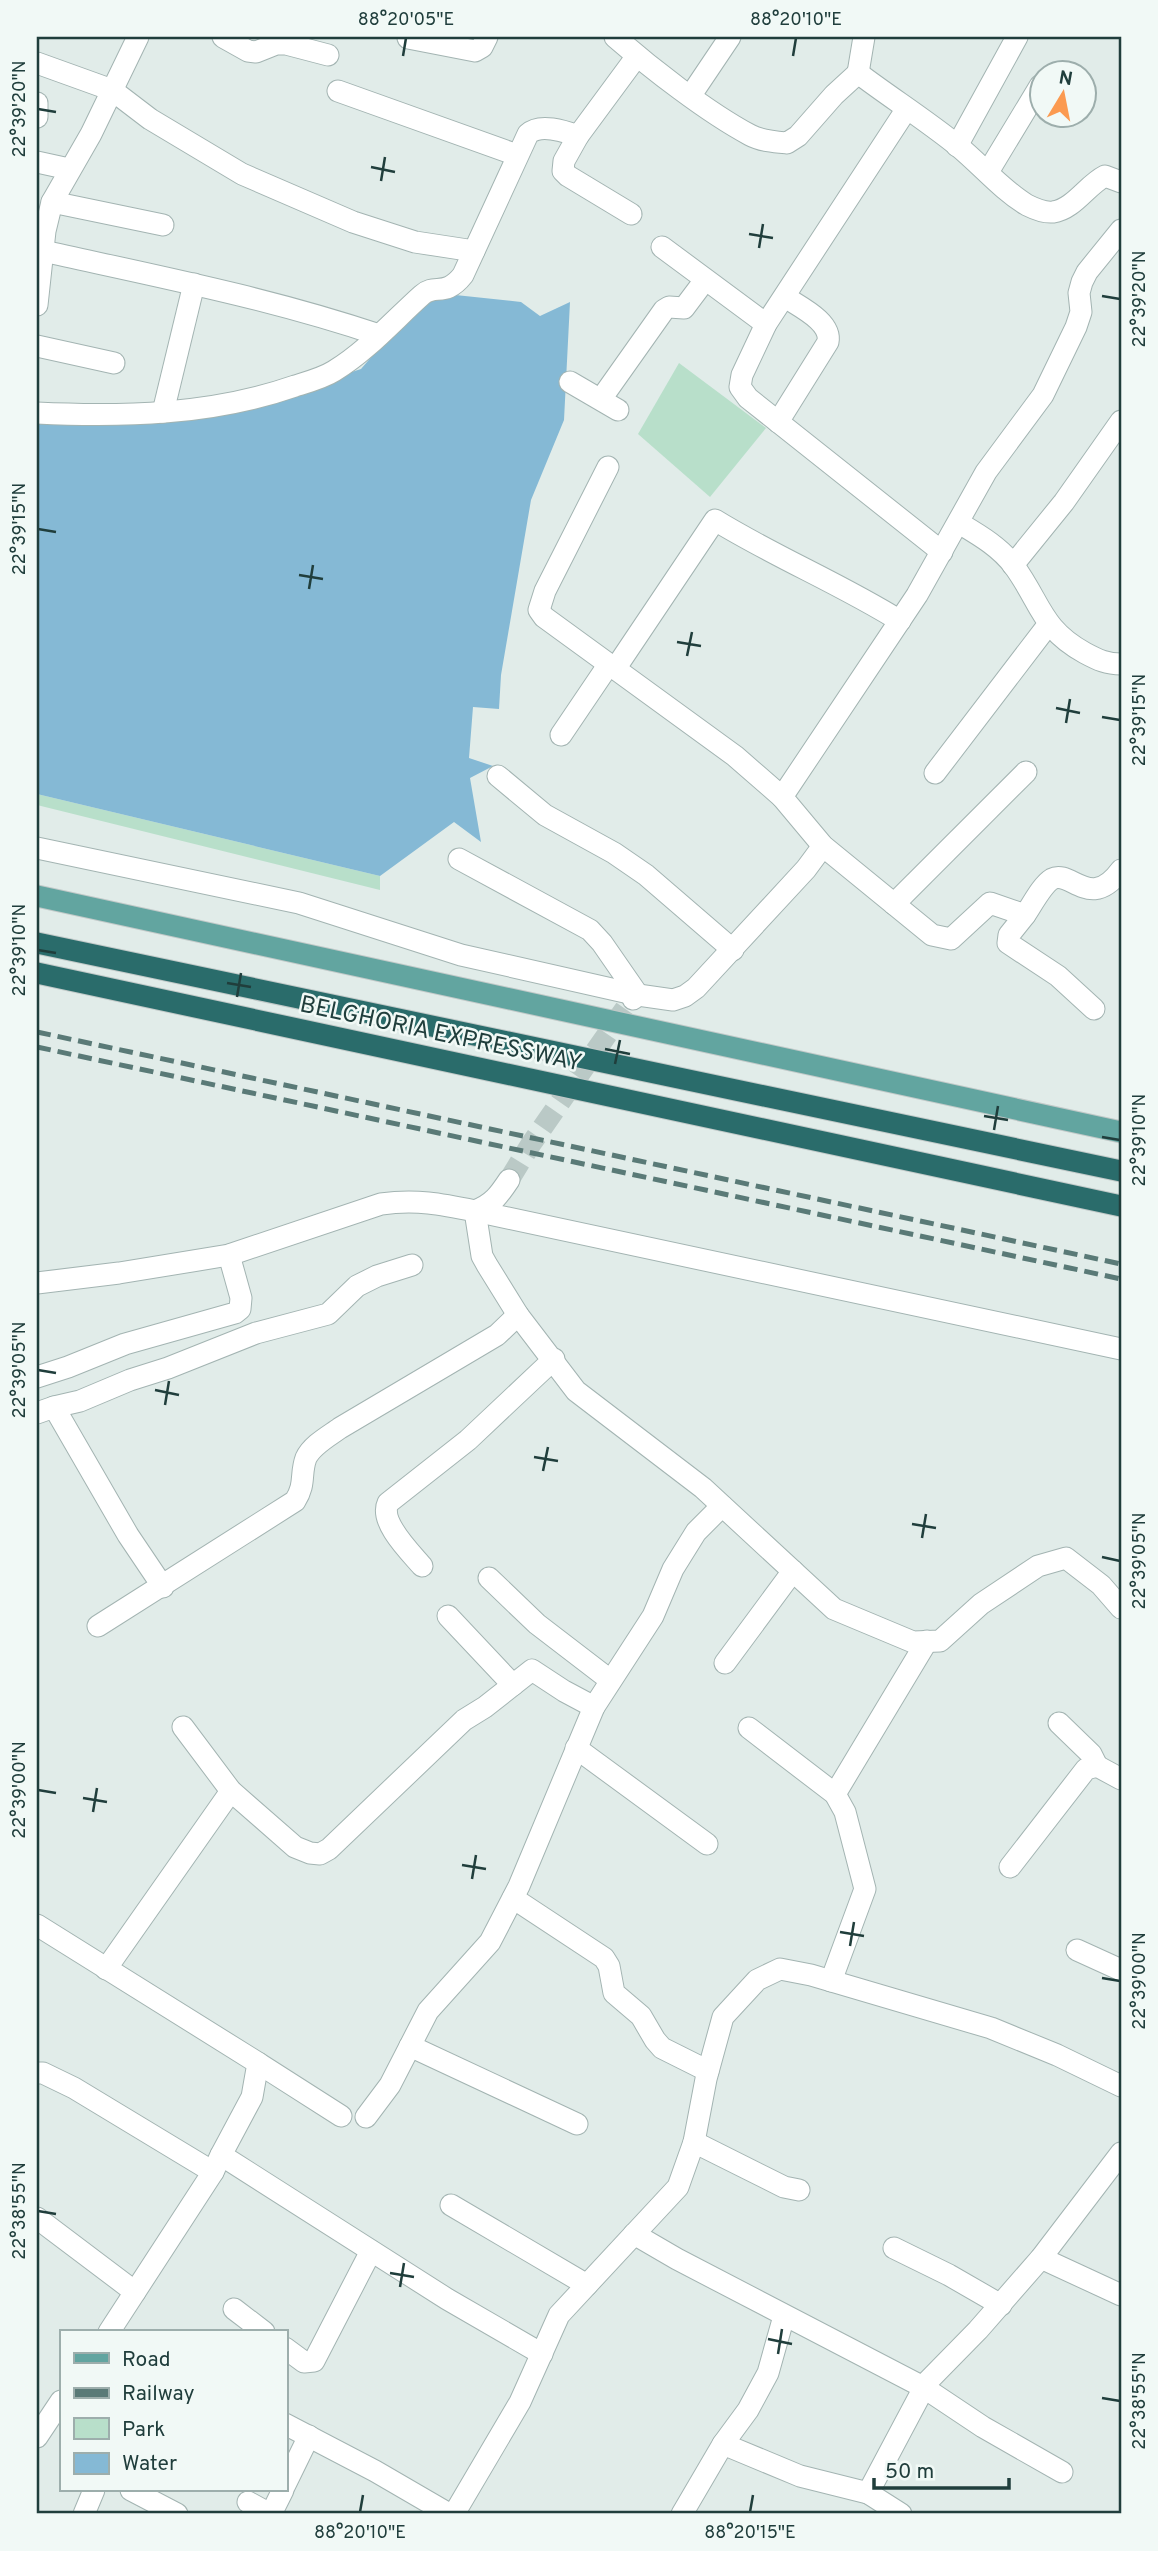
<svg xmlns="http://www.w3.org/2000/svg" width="1158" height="2551" font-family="Overpass,sans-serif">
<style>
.green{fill:#b8dfca}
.water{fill:#85b9d5}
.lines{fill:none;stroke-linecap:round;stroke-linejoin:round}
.minor-tunnel{stroke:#bac9c6;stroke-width:21;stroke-dasharray:21 10;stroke-linecap:butt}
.minor-casing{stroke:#a3b4b2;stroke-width:23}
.major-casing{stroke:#c1c9c8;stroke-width:23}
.highway-casing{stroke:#c1c9c8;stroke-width:23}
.minor{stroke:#fff;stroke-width:21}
.major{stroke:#62a5a0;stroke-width:21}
.highway{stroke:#2a6c6b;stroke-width:21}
.rail{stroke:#5a7a77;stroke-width:5;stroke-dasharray:14 7;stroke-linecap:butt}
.ticks{fill:none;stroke:#203e3c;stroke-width:2.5}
.labels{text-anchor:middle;stroke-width:5;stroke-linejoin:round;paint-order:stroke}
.street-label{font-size:24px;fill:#203e3c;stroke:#f1f9f6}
.neatline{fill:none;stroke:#203e3c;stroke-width:2.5}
.ticks-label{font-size:18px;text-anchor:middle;fill:#203e3c}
</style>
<rect width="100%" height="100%" fill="#e1ece9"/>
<g class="green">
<path d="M679,363L766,428L710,497L638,434Z"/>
<path d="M37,794L380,876V890L37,805Z"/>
</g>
<path class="water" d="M427,292L521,302L540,316L570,302L564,420L531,500L501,675L499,709L473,707L469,758L493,766L470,778L481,842L454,822L380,876L37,794V419L244,407L361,369Z"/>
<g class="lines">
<path class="minor-tunnel" d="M509,1180L531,1144L629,1003"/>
<defs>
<g id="minor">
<path d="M223,37L248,51L256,52L276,44H286L328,55"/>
<path d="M615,37C652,69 707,112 750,135C761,141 775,142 787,143L798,136L834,95L858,73C891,98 926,120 958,146C981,165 1002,190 1027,205C1035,209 1044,213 1053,212C1074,209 1087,185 1105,176L1121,182"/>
<path d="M408,38L475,51L482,47L487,37"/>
<path d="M37,63L112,90L150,119L242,174L353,222L415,242L474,251"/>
<path d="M858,73L864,37"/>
<path d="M338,91L517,155"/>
<path d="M691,95L730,37"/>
<path d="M37,103V117"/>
<path d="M906,110L766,324L742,375L740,387L748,398L942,552"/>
<path d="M578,136L564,161L563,171L568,176L631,214"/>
<path d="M957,146L1017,37"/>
<path d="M37,162L69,169"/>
<path d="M988,172L1040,86"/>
<path d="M52,202L163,225"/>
<path d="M1121,230L1087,272L1082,282L1079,293L1081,312L1076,327L1043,395L986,472L917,595L782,797L823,846L932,935L951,939L990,903L1025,915C1032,905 1042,885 1052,879C1071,869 1090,912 1121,870"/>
<path d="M662,247L766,324"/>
<path d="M43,251C156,276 269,298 379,335"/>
<path d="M37,305L45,231L52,202L91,134L138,37"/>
<path d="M37,346L114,363"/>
<path d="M570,382L618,410"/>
<path d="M601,399L664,310L669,307L684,308L705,280"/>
<path d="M163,412L194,284"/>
<path d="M37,413C123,417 212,415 295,386C308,382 323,378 334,371C367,351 394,320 422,295C435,283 445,298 463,275L528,134C540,123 564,131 578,136L637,56"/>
<path d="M778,422L828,342C832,322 800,307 785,297"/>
<path d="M608,467L545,591L539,610L544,617L735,756L782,797"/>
<path d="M959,523C979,535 1000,547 1014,566C1041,603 1041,629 1085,653C1098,660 1107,664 1121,664"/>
<path d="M1013,565L1064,502L1121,421"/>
<path d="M615,669L715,520C775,557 841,584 900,621"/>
<path d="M561,735L609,664"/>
<path d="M935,773L1048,625"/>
<path d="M498,776L545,815L614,853L646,875L733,950"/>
<path d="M37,848L299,903L461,955L638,995L673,1000L685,996L696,988L806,869L823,846"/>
<path d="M459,859L590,930L602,943L638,995L633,999"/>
<path d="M894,904L1026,772"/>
<path d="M1025,915L1009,935L1008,943L1058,976L1094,1009"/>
<path d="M509,1180C499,1195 493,1204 475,1211L482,1256L487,1265L518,1315L576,1391L703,1488L834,1609L913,1642L940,1641L981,1604L1038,1566L1066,1558L1101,1585L1121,1608"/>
<path d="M37,1283L119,1273L229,1255L381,1204C416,1199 441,1204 475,1211L1121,1349"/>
<path d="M37,1377L68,1367L125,1344L235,1313L240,1309L241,1298L229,1255"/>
<path d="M54,1407L80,1401L130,1380L168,1368L256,1333L328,1314L357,1286L377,1276L412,1265"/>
<path d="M37,1413L54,1407L128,1535L163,1587"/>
<path d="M422,1566C410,1552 379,1522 388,1503L468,1440L554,1359"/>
<path d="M489,1578L537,1624L610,1680"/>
<path d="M448,1616L513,1685"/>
<path d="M98,1626L295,1501C306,1484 300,1474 306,1458C312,1445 329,1436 340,1428L497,1335L518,1315"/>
<path d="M725,1663L793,1571"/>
<path d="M1059,1723L1091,1754L1097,1766"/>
<path d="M183,1727L231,1791L295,1847L310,1853L320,1854L329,1849L464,1720L485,1707L532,1670L564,1691L594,1707"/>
<path d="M749,1728L835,1794L845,1812L865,1889L831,1981"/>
<path d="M576,1748L707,1844"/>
<path d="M835,1794L927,1641"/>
<path d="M1010,1867L1086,1769L1097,1766L1121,1779"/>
<path d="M513,1898L604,1958L609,1966L614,1993L641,2016L655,2040L662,2048L708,2071"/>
<path d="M37,1925L258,2063L252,2097L221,2155L447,2299L542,2354"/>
<path d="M1077,1950L1121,1970"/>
<path d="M106,1969L231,1791"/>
<path d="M410,2046L577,2124"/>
<path d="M258,2063L341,2116"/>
<path d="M37,2073H43L74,2088L213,2172"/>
<path d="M366,2117L390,2085L428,2011L490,1942L519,1886L594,1707L653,1616L673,1569L696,1532L722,1506"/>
<path d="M694,2142L784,2187L799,2190"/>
<path d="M451,2205L587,2285"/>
<path d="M37,2218L135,2292"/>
<path d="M634,2234L677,2259L923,2387L983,2427L1062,2472"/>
<path d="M894,2248L949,2275L1001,2305"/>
<path d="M1041,2258L1121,2295"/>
<path d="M234,2309L264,2332"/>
<path d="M109,2332L213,2172L221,2155"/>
<path d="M285,2348L304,2362L314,2361L371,2251"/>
<path d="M285,2424L375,2471L449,2514"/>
<path d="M37,2437L61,2401"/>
<path d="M723,2444L748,2410L768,2373L784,2316"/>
<path d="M285,2485L309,2436"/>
<path d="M131,2490L177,2514"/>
<path d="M248,2502L270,2514"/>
<path d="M84,2514L94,2490"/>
<path d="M271,2514L283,2490"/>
<path d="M454,2514L520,2402L559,2315L678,2187L694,2142L706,2079L723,2017L757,1980L780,1969L811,1975L991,2028L1057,2055L1121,2086"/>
<path d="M682,2514L723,2444L800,2476L868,2493"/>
<path d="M901,2514L868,2493L927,2382L978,2330L1041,2258L1121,2153"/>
</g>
<path id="major" d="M37,896L1121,1132"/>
<g id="highway">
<path d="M37,943L1121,1171"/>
<path d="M37,973L1121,1206"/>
</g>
</defs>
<use href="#minor" class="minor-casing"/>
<use href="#major" class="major-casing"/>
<use href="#highway" class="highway-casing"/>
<use href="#minor" class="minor"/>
<use href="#major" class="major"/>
<use href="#highway" class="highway"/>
<g class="rail">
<path d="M37,1032L1121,1264"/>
<path d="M37,1047L1121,1279"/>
</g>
</g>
<path class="ticks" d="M403,56L406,38M793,56L796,38M38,109L56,112M371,167L395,172M381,181L385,157M749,234L773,238M759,248L763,224M1102,296L1120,299M38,529L56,532M299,575L323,579M309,589L313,565M677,642L701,646M687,656L692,632M1056,708L1080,713M1102,717L1120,720M1066,723L1070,699M38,950L56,953M227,983L251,987M237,997L241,973M605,1049L630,1054M615,1064L620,1040M984,1116L1008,1120M994,1130L998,1106M1102,1137L1120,1140M38,1370L56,1373M155,1390L179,1395M165,1405L169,1381M534,1457L558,1461M543,1471L548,1447M912,1524L936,1528M922,1538L926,1514M1102,1557L1120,1561M38,1790L56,1793M83,1798L107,1802M93,1812L97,1788M462,1865L486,1869M472,1879L476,1855M840,1932L864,1936M850,1946L854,1922M1102,1978L1120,1981M38,2211L56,2214M390,2273L414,2277M400,2287L404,2263M768,2339L792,2344M778,2354L782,2329M1102,2398L1120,2401M360,2512L363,2495M750,2512L753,2495"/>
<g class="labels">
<g class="street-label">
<text transform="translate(441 1033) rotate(12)" y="8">BELGHORIA EXPRESSWAY</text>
</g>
</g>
<rect width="1158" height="2551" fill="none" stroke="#f1f9f6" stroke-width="77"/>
<rect x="60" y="2330" width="228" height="161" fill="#f1f9f6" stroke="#9daeac" stroke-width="2"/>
<rect x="74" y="2353" width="35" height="10" fill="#62a5a0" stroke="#9daeac" stroke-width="2"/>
<text x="122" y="2366" font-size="21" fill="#203e3c">Road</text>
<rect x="74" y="2388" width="35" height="10" fill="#5a7a77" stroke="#9daeac" stroke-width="2"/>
<text x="122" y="2400" font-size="21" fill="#203e3c">Railway</text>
<rect x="74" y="2418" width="35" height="21" fill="#b8dfca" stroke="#9daeac" stroke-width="2"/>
<text x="122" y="2436" font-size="21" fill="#203e3c">Park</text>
<rect x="74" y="2453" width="35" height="21" fill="#85b9d5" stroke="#9daeac" stroke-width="2"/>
<text x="122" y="2470" font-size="21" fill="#203e3c">Water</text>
<g transform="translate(1063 94) rotate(10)"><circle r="33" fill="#f1f9f6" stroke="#9daeac" stroke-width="2"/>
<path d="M0-5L12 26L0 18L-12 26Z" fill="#fb9a50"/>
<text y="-10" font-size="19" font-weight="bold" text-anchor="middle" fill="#203e3c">N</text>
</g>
<path d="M874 2478v10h135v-10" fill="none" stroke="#203e3c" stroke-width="3.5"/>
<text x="885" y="2478" font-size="21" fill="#203e3c" stroke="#f1f9f6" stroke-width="5" paint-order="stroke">50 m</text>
<rect x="38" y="38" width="1082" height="2474" class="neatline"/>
<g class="ticks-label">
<text x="406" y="25">88°20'05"E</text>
<text x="796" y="25">88°20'10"E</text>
<text transform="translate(19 109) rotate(-90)" y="6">22°39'20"N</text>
<text transform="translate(1139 299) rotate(-90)" y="6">22°39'20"N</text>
<text transform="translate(19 529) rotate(-90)" y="6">22°39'15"N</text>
<text transform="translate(1139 720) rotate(-90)" y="6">22°39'15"N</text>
<text transform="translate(19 950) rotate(-90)" y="6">22°39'10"N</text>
<text transform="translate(1139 1140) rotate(-90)" y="6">22°39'10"N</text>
<text transform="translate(19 1370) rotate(-90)" y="6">22°39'05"N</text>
<text transform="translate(1139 1561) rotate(-90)" y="6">22°39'05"N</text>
<text transform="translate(19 1790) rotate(-90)" y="6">22°39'00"N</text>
<text transform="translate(1139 1981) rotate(-90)" y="6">22°39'00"N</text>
<text transform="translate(19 2211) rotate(-90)" y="6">22°38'55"N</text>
<text transform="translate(1139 2401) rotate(-90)" y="6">22°38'55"N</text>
<text x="360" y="2538">88°20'10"E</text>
<text x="750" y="2538">88°20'15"E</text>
</g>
</svg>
